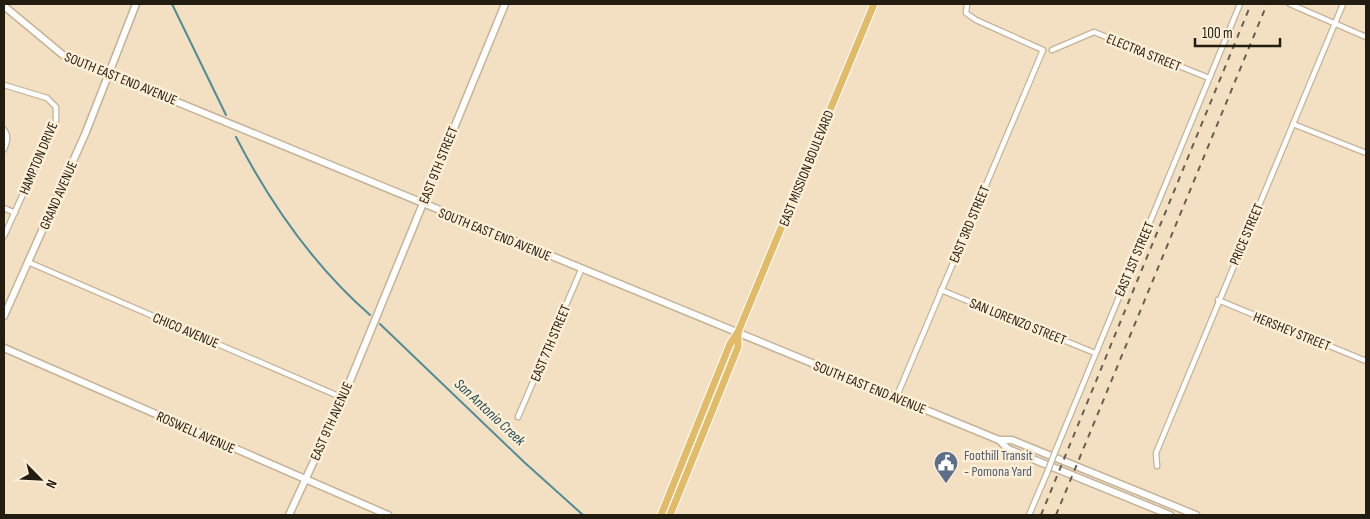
<svg xmlns="http://www.w3.org/2000/svg" width="1370" height="519" font-family="'Sofia Sans Condensed',sans-serif">
<style>
.lines{fill:none;stroke-linecap:round;stroke-linejoin:round}
.stream{stroke:#4e8d97;stroke-width:2}
.street-casing{stroke:#c5b397;stroke-width:7}
.secondary-casing{stroke:#c5b397;stroke-width:9}
.primary-casing{stroke:#fff;stroke-width:9}
.street{stroke:#fff;stroke-width:4.5}
.secondary{stroke:#fff;stroke-width:6}
.primary{stroke:#e1bb68;stroke-width:7}
.rail{stroke:#6a5f4e;stroke-width:2;stroke-dasharray:6 6;stroke-linecap:butt}
.street-bridge-casing{stroke:#c5b397;stroke-width:7;stroke-linecap:butt}
.street-bridge{stroke:#fff;stroke-width:4.5}
.labels{text-anchor:middle;stroke-width:5;stroke-linejoin:round;paint-order:stroke}
.street-label{font-size:14px;fill:#231c11;stroke:#fdeed6}
.service-label{font-size:14px;fill:#4e5e75;stroke:#fdeed6;text-anchor:start}
.water-label{font-size:15px;font-style:italic;fill:#27525a;stroke:#fdeed6}
</style>
<rect width="100%" height="100%" fill="#f3e0c3"/>
<g class="lines">
<g class="stream">
<path d="M172,4L226,115"/>
<path d="M236,137C270,203 314,266 370,315"/>
<path d="M380,324L524,462L583,515"/>
</g>
<defs>
<g id="street">
<path d="M1290,4L1366,37"/>
<path d="M1052,50L1094,32L1209,78"/>
<path d="M4,85L47,98L56,107V121L4,236"/>
<path d="M1293,124L1366,153"/>
<path d="M4,130C9,136 7,142 4,149"/>
<path d="M4,208L15,213"/>
<path d="M28,262L343,398"/>
<path d="M941,290L1095,353"/>
<path d="M1218,300L1366,361"/>
<path d="M896,398L1043,50L976,20L966,13L967,4"/>
<path d="M518,417L581,270"/>
<path d="M1055,452L1240,4"/>
<path d="M1157,466L1156,453L1343,4"/>
<path d="M1029,515L1047,473"/>
</g>
<g id="secondary">
<path d="M4,6L63,55L999,440H1012L1196,515"/>
<path d="M4,316L86,132L136,4"/>
<path d="M4,348L388,515"/>
<path d="M999,440L1008,449L1170,515"/>
<path d="M289,515L343,398L505,4"/>
</g>
<g id="primary">
<path d="M661,515L730,344L738,332L874,4"/>
<path d="M670,515L738,347V333"/>
</g>
</defs>
<use href="#street" class="street-casing"/>
<use href="#secondary" class="secondary-casing"/>
<use href="#primary" class="primary-casing"/>
<use href="#street" class="street"/>
<use href="#secondary" class="secondary"/>
<use href="#primary" class="primary"/>
<g class="rail">
<path d="M1041,515L1251,4"/>
<path d="M1056,515L1267,4"/>
</g>
<defs>
<path id="street-bridge" d="M1047,473L1055,452"/>
</defs>
<use href="#street-bridge" class="street-bridge-casing"/>
<use href="#street-bridge" class="street-bridge"/>
</g>
<defs>
<symbol id="civic-pin" viewBox="-11 -11 22 30"><path d="M0 17L-7.5 6A9.5 9.5 0 1 1 7.5 6Z" fill="#5c6f8a" stroke="#fdeed6"/><path d="M-.6-6.5H3V-4.5H.6V-3L4-1V1h2V6H-6V1h2V-1L-.6-3ZM-1.2 2.5V6h2.4V2.5Z" fill="#fff"/></symbol>
</defs>
<g fill-rule="evenodd">
<use href="#civic-pin" x="932" y="449" width="28" height="38"/>
</g>
<g class="labels">
<g class="street-label">
<text transform="translate(1144 52) rotate(22)" y="5">ELECTRA STREET</text>
<text transform="translate(121 78) rotate(22)" y="5">SOUTH EAST END AVENUE</text>
<text transform="translate(38 158) rotate(-67)" y="5">HAMPTON DRIVE</text>
<text transform="translate(438 165) rotate(-68)" y="5">EAST 9TH STREET</text>
<text transform="translate(806 168) rotate(-68)" y="5">EAST MISSION BOULEVARD</text>
<text transform="translate(58 195) rotate(-66)" y="5">GRAND AVENUE</text>
<text transform="translate(969 224) rotate(-67)" y="5">EAST 3RD STREET</text>
<text transform="translate(495 234) rotate(22)" y="5">SOUTH EAST END AVENUE</text>
<text transform="translate(1246 234) rotate(-67)" y="5">PRICE STREET</text>
<text transform="translate(1134 259) rotate(-67)" y="5">EAST 1ST STREET</text>
<text transform="translate(1018 321) rotate(22)" y="5">SAN LORENZO STREET</text>
<text transform="translate(186 330) rotate(23)" y="5">CHICO AVENUE</text>
<text transform="translate(1292 331) rotate(22)" y="5">HERSHEY STREET</text>
<text transform="translate(550 343) rotate(-67)" y="5">EAST 7TH STREET</text>
<text transform="translate(870 387) rotate(22)" y="5">SOUTH EAST END AVENUE</text>
<text transform="translate(331 421) rotate(-66)" y="5">EAST 9TH AVENUE</text>
<text transform="translate(196 432) rotate(24)" y="5">ROSWELL AVENUE</text>
</g>
<g class="service-label">
<text x="964" y="460">Foothill Transit<tspan x="964" dy="16">- Pomona Yard</tspan></text>
</g>
<g class="water-label">
<text transform="translate(490 412) rotate(43)" y="5">San Antonio Creek</text>
</g>
</g>
<rect width="1370" height="519" fill="none" stroke="#231c11" stroke-width="10"/>
<g transform="translate(40 479) rotate(114)" stroke="#fdeed6" stroke-width="4" paint-order="stroke">
<path d="M0-4L9 19L0 12L-9 19Z" fill="#231c11"/>
<text y="-8" font-size="14" font-weight="bold" text-anchor="middle" fill="#231c11">N</text>
</g>
<path d="M1195 38v8h85v-8" fill="none" stroke="#231c11" stroke-width="2.5"/>
<text x="1202" y="38" font-size="15" fill="#231c11" stroke="#fdeed6" stroke-width="4" paint-order="stroke">100 m</text>
</svg>
